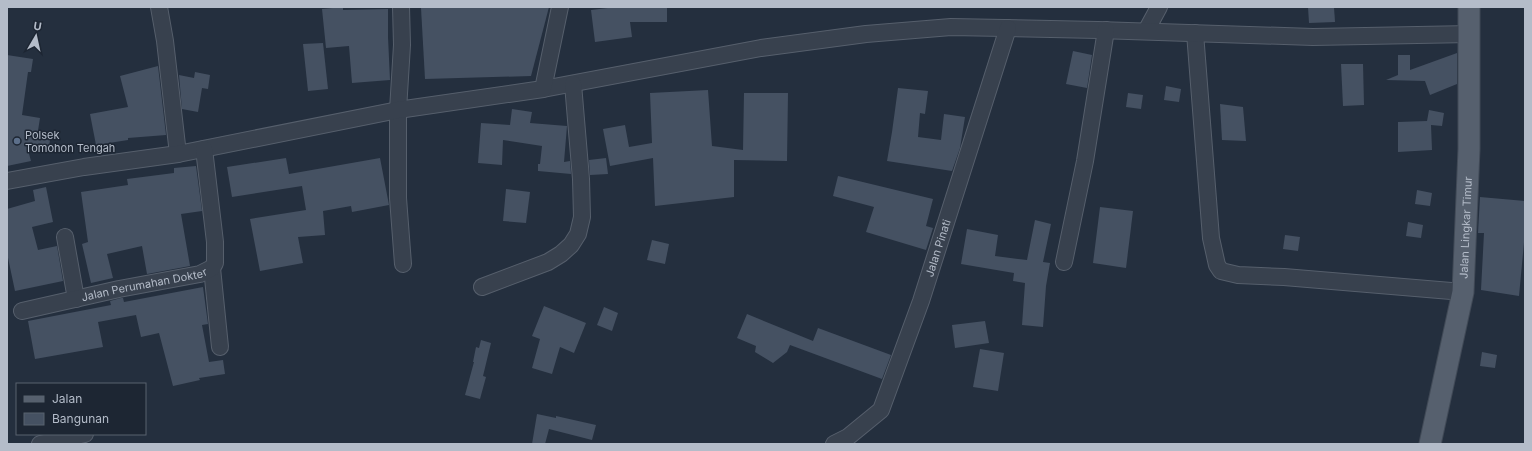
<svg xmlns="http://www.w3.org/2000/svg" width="1532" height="451" font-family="Inter,sans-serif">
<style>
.building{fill:#455162}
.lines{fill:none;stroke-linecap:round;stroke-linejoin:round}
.minor-casing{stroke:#565f6c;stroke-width:18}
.major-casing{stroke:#414a57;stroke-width:23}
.minor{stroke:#38414e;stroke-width:16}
.major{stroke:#56606e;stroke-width:21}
.service-dot{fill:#5c6f8a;stroke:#1d2633;stroke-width:1.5}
.labels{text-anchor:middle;stroke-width:3;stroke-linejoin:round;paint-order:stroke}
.poi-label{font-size:11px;fill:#b4bcc9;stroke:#1d2633;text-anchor:start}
.street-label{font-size:11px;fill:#b4bcc9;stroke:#1d2633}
</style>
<rect width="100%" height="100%" fill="#242f3e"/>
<g class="building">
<path d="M343,7V10L388,9V37L390,80L352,83L349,46L326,48L322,9Z"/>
<path d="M438,7H549L531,76L425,79L421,8Z"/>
<path d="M616,7H667V22H630L632,37L595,42L591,10Z"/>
<path d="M1308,7H1334L1335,22L1309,23Z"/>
<path d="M323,43L328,89L308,91L303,44Z"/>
<path d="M1073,51L1092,55L1087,88L1066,84Z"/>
<path d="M1457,53V84L1430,95L1425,81L1386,80L1398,75V55H1410V70Z"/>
<path d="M7,55L33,59L31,72H28L22,115L40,118L37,137L50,140L48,153L28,150L31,161L7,166Z"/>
<path d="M1341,64H1363L1364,105L1343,106Z"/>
<path d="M158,66L166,135L128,138V140L96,145L90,114L128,107L120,76Z"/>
<path d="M195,72L210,75L208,89L202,88L198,112L182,109L179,75L194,78Z"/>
<path d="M1166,86L1181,89L1179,102L1164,100Z"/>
<path d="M898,88L928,91L925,114L920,113L918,137L941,140L944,114L965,117L960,148L952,171L887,161L892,132Z"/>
<path d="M708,90L712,146L743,150L744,93H788L787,161L734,160V197L655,206L653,158L610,166L603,129L625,125L629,147L652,143L650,93Z"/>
<path d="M1128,93L1143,95L1141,109L1126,107Z"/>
<path d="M1220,104L1243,107L1246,141L1222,140Z"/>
<path d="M512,109L532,112L530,123L567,126L564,162L570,161L571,174L538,171V164H540L542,146L503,140L502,165L478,163L481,123L510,125Z"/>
<path d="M1429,110L1444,113L1442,126L1431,125L1432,150L1398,152V122L1427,121Z"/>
<path d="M286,158L289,174L380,158L389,205L352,212L351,206L323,211L325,235L298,237L303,263L260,271L250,219L306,210L302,186L232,197L227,167Z"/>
<path d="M606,158L608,174L590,175L589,160Z"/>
<path d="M196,166L202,211L181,214L190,266L147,274L142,246L107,254L113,278L91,283L82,244L88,242L81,192L128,185L127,179L174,173V168Z"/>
<path d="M838,176L933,199L926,226L933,228L926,250L866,232L874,207L833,196Z"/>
<path d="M46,187L53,222L32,227L38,250L57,246L63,281L15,291L7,253V209L35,201L33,190Z"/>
<path d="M506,189L530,192L526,223L503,221Z"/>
<path d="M1417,190L1432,193L1430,206L1415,204Z"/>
<path d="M1480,197L1525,201V232L1519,296L1481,290L1484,233H1478Z"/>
<path d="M1100,207L1133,211L1126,268L1093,263Z"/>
<path d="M1035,220L1051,224L1043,262L1050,263L1046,286L1043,327L1022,325L1025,283L1013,281L1014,273L961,264L967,229L998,235L995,256L1027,260Z"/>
<path d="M1408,222L1423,225L1421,238L1406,236Z"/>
<path d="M1285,235L1300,237L1298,251L1283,249Z"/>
<path d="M652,240L669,244L665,264L647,260Z"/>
<path d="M203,287L208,324L202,325L209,362L223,360L225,374L199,378L200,380L173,386L159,333L141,337L136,315L98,322L103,347L35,359L28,321L111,305L110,301L121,298H123L124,302Z"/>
<path d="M544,306L586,323L574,353L560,347L552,374L532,368L540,339L532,336Z"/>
<path d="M604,307L618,313L612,331L597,325Z"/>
<path d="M747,314L813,341L818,328L891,355L882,379L790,345L787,352L773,363L755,352L756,346L737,338Z"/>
<path d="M985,321L989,343L955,348L952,325Z"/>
<path d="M481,340L491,343L483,376L486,377L480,399L465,395L474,362H473L476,347L479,348Z"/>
<path d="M980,349L1004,353L998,391L973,387Z"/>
<path d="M1482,352L1497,355L1495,368L1480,366Z"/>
<path d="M537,414L556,418V416L596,425L592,440L549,429L545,444H532Z"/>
</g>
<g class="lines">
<defs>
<g id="minor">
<path d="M159,7L165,41L178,154"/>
<path d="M401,7L402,45L398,110V198L403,264"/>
<path d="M1146,31L1159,7"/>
<path d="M1195,33L1211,238L1217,265L1221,271L1238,275L1284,277L1463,292"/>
<path d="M543,89L761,48L866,34L951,27L1098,30L1313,37L1470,34"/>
<path d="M7,181L84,167L178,154L398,110L543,89L560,7"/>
<path d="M65,237L76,299"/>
<path d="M1064,262L1085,161L1106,30"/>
<path d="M212,268L220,347"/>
<path d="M482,287L548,262L561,254L571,245L578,234L582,217L581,179L573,84"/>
<path id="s1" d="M22,311L119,289L200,274L212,268L215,263V242L204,149"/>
<path d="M40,444L85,434"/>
<path id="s2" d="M834,444L848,437L881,410L921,301L1008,28"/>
</g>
<g id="major">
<path id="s3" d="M1430,444L1463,292L1469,149V7"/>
</g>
</defs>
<use href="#minor" class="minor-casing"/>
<use href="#major" class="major-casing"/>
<use href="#minor" class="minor"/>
<use href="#major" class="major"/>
</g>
<circle class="service-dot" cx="17" cy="141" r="4"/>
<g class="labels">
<g class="poi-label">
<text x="25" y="139">Polsek<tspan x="25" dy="13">Tomohon Tengah</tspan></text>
</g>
<g class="street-label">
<text dy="4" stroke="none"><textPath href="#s3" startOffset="220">Jalan Lingkar Timur</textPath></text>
<text dy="4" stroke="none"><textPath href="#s2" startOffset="230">Jalan Pinati</textPath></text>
<text dy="4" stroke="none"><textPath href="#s1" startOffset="125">Jalan Perumahan Dokter</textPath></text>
</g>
</g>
<rect width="1532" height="451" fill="none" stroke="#b4bcc9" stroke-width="16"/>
<rect x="16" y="383" width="130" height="52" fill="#1d2633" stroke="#59626f"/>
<rect x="24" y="396" width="20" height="6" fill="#56606e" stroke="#59626f"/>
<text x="52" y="403" font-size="12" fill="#b4bcc9">Jalan</text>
<rect x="24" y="413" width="20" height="12" fill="#455162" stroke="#59626f"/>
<text x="52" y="423" font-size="12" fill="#b4bcc9">Bangunan</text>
<g transform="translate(36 36) rotate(9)" stroke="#1d2633" stroke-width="3" paint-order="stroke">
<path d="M0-3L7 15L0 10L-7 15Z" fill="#b4bcc9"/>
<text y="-6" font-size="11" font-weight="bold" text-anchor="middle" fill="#b4bcc9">U</text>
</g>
</svg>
